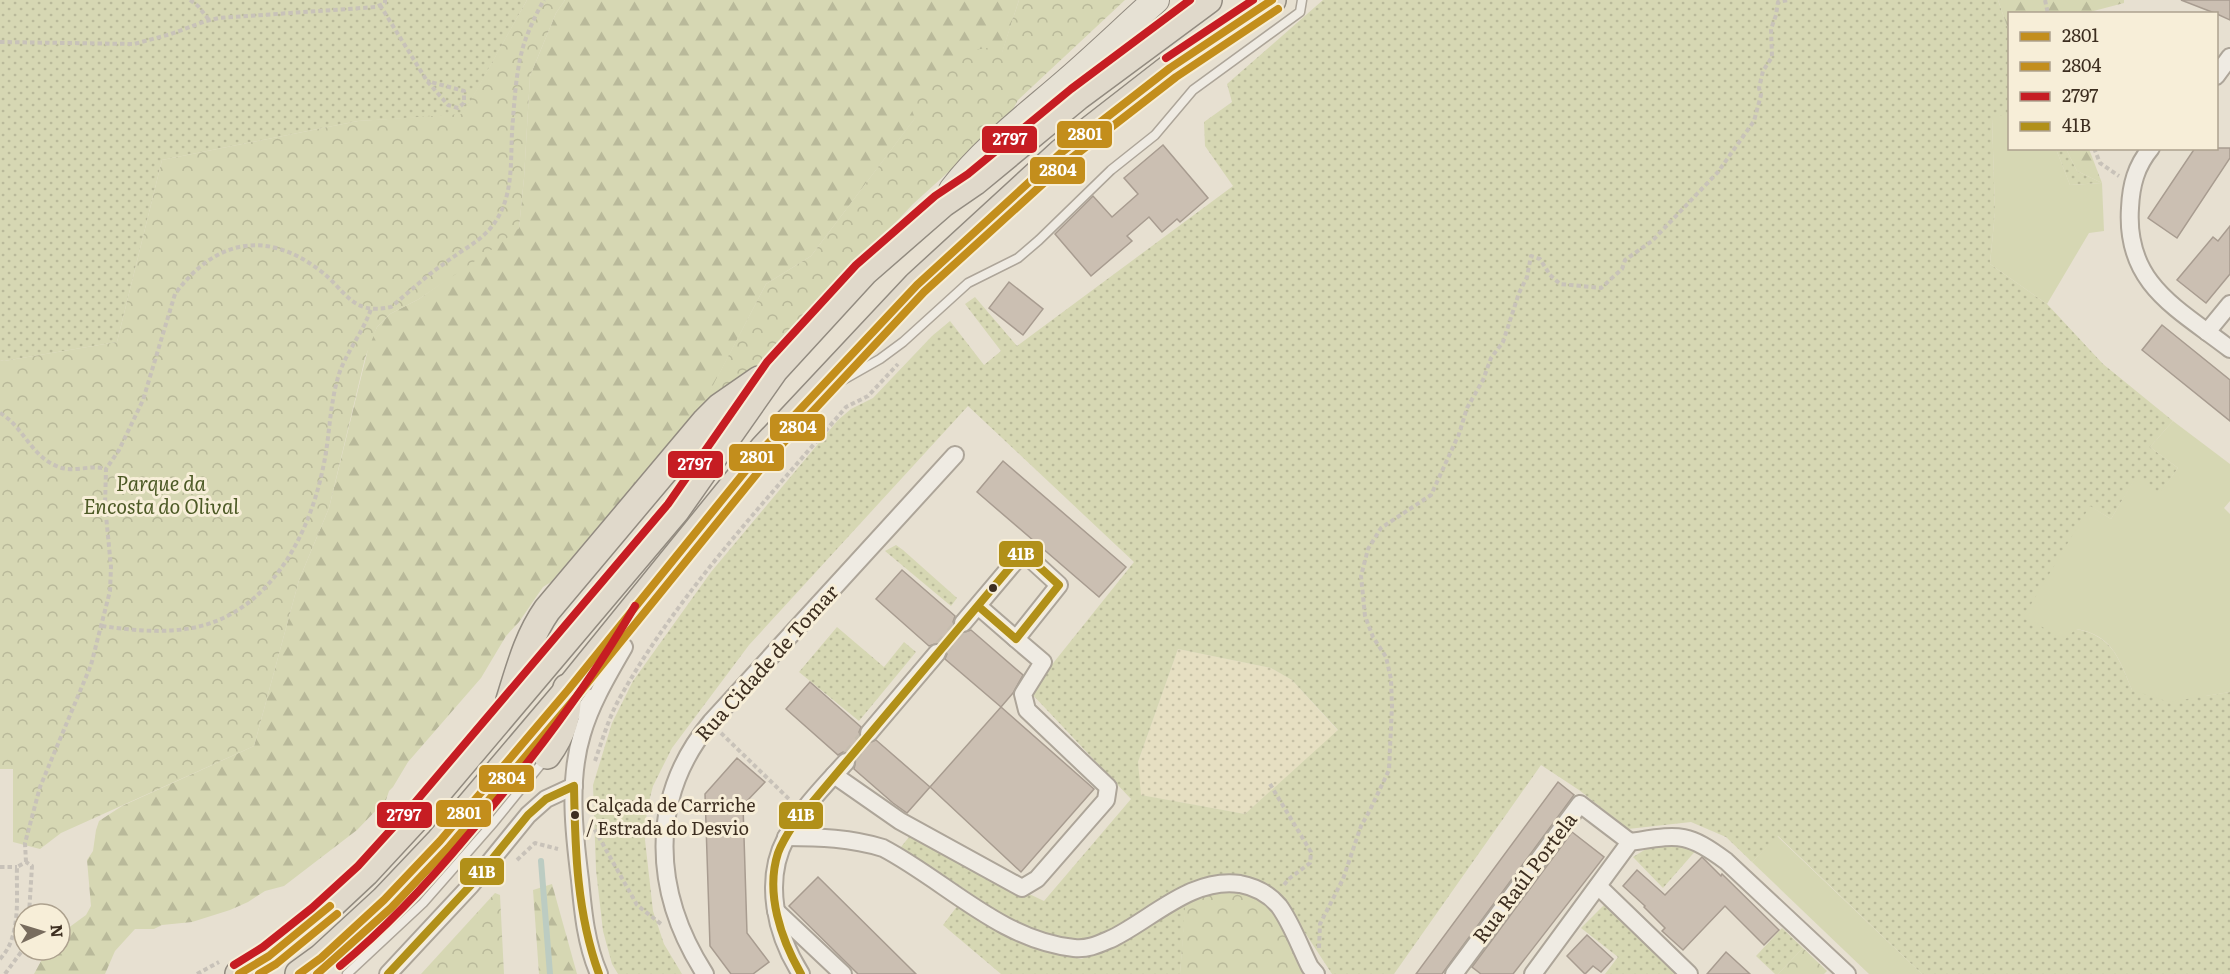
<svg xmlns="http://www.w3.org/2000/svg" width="2230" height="974" font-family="Literata,serif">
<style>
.farmland{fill:url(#farmland-dots)}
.grass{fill:url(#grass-dots);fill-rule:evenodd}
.forest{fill:url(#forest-firs)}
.park{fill:url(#park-crowns)}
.garden{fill:#d6d7b3}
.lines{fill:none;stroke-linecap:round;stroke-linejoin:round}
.stream{stroke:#bcccc2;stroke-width:6}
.building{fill:#cbbfb2;stroke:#a89c90;stroke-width:1.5}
.minor-tunnel{stroke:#c5bcae;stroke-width:16;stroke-dasharray:16 8;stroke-linecap:butt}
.service-casing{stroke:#ada599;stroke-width:11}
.minor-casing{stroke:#ada599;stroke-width:20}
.primary-casing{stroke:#928b80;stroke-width:28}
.trunk-casing{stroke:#928b80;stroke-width:30}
.path{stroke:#c8c2b9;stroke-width:4;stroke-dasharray:4.5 3;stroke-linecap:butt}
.service{stroke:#efebe3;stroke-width:8}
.minor{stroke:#efebe3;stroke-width:16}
.primary{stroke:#e6e1d4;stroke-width:26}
.trunk{stroke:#e0d9cb;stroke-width:27}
.bus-1-casing{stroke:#f7eed8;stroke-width:12}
.bus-2-casing{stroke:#f7eed8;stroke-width:12}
.bus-3-casing{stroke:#f7eed8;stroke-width:12}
.bus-4-casing{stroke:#f7eed8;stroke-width:12}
.bus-1{stroke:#c38e1c;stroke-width:8}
.bus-2{stroke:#c38e1c;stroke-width:8}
.bus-3{stroke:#c61d23;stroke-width:8}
.bus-4{stroke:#b19019;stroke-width:8}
.bus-dot{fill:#3d2e20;stroke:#f7eed8;stroke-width:2}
.labels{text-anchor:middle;stroke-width:6;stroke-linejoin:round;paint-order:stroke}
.bus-label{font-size:18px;fill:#3d2e20;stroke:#f7eed8;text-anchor:start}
.park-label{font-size:20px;font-style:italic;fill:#4d5a26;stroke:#f7eed8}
.street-label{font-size:20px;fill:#3d2e20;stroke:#f7eed8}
.line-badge{stroke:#f7eed8;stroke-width:2}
.badge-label{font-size:16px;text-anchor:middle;font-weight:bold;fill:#fff}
</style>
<defs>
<pattern id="farmland-dots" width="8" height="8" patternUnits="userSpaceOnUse" patternTransform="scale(1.5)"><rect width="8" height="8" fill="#e6dfc2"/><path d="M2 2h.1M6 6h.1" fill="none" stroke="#c6c0a6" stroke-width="1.8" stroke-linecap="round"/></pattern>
<pattern id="grass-dots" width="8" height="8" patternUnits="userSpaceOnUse" patternTransform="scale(1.5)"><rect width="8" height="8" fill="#d6d7b3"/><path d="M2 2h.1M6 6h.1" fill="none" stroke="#b9b99a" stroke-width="1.8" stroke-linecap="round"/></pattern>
<pattern id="forest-firs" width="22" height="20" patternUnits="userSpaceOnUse" patternTransform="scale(1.5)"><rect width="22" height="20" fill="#d6d7b3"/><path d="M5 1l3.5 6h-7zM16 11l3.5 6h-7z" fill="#b9b99a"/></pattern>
<pattern id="park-crowns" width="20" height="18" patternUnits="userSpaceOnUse" patternTransform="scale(1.5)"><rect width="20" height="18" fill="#d6d7b3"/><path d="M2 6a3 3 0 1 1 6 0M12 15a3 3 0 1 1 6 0" fill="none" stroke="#b9b99a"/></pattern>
</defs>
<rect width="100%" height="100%" fill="#e7e0d1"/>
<path class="farmland" d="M1178,649L1271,668L1292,680L1338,731L1245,814L1140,795L1138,762Z"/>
<g class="grass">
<path d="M0,0H527L463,115L358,121L162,160L117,342L4,361L0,360Z"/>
<path d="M1323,0H1998L2009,32L2010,114L1992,119L1995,212L1990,264L2047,304L2103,364L2173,421L2150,447L2178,468L2160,494L2135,479L2111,519L2091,507L2076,629C2113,636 2119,659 2132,690L2205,696L2230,692V974H1922L1778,836L1752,862L1726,837L1691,822L1628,829L1579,790L1541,765L1394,974H1332L1283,899L1257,881L1226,875L1206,877L1186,885L1099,938L1065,939L1042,933L1008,918L901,847L909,837L1044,901L1131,799L1030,692L1134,562L968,406L749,645L672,748L653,786L647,809L645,840L653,911L664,944L682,974H618L612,964L603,931L596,870L593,785L612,723L633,681L711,572L838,420L851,409L873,398L932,336L950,321L984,365L1001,351L965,304L975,297L1017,346L1233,186L1205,146L1204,122L1232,102L1227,84ZM1178,649L1271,668L1292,680L1338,730L1245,814L1141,795L1138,762Z"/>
<path d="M2056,149H2066L2077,171L2102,183L2070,185Z"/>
<path d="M896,545L903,550L957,598L951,606L885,551Z"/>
<path d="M837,627L884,667L904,642L916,652L859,721L799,672Z"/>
<path d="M1665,844L1698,848L1663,888L1633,857L1646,849Z"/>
<path d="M1186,903L1180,974H1001L943,925L958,905L1025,945L1081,959L1106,951Z"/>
<path d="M1604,905L1677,974H1605L1618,957L1581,928Z"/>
<path d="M1782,928L1803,948L1778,974H1775L1756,956Z"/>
</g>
<g class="forest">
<path d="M565,0H1019L1002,53L916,117L811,256L766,284L710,392L713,396L690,418L551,582L543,587L519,622L506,636L481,678L408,762L393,787L389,791L386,800L357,830L284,886L265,891L248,902L230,910L192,922L162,925L154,929H135L115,951L105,974H34L47,950H60V934L86,915L91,906L87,860L93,851L96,830L99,821L122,806L254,746L299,580L329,508L369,345L377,327L390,314L419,299L519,228L524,178L530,76L556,13Z"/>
<path d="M1998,0H2124V3L2086,13L2010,14L2009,32Z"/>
<path d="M2066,149H2089L2102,183L2077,171Z"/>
<path d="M552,884L577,974H539L533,890Z"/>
</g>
<g class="park">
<path d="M527,0H565L556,13L530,76L524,178L519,228L500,244L419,299L390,314L377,327L365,358L329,508L299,580L254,746L61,833L40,849L13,842V769H0V360L4,361L117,342L162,160L358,121L463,114Z"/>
<path d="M1019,0H1125L1018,100L1009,117L913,204L770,356L713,396L709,393L766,284L811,256L915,118L907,98L974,50L993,47L1002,52Z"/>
<path d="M1209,886L1267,894L1316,974H1180L1186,894Z"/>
<path d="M495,893L500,895L504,974H421Z"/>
<path d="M1803,948L1827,971L1824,974H1778Z"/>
</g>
<g class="garden">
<path d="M2009,114L2010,148L2056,149L2070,185L2102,183L2104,231L2089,233L2047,304L1990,264L1995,212L1992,118Z"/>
<path d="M2173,421L2230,464V501L2224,508L2230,514V692L2169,702L2132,690C2119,659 2113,635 2076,629L2064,640L2024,616L2090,506L2111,519L2135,478L2160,493L2178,468L2150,447Z"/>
<path d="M1777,836L1922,974H1869L1752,862Z"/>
</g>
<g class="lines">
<path class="stream" d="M541,861L550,974"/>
</g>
<g class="building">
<path d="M2181,0H2230V20L2217,14Z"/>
<path d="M1163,145L1208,198L1180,222L1177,219L1162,232L1149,217L1127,236L1132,241L1091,276L1055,234L1093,196L1112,217L1138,194L1124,178Z"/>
<path d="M2195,148H2230V158L2177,238L2148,218Z"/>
<path d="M2230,226V274L2206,303L2177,280L2213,237L2218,241Z"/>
<path d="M1009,282L1043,309L1023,335L989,308Z"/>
<path d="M2162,325L2230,380V421L2142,350Z"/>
<path d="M1003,461L1126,567L1099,597L977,492Z"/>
<path d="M902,570L955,616L953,622L956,631L962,633L971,630L1023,675L1013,693L1001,707L945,659L947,654L944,645L938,643L929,646L876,599Z"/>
<path d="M810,682L861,727L859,732L862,741L868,743L876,740L930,787L907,813L893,803L854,769L856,759L853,754L843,752L838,755L786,709Z"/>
<path d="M1001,707L1094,789L1021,872L930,787Z"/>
<path d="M737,758L765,782L743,805L747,933L769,962L753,974H731L710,946L705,794Z"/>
<path d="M1558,782L1574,795L1442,974H1416Z"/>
<path d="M1572,832L1604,857L1513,974H1481L1472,967Z"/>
<path d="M1702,857L1721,876L1722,874L1779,930L1764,945L1725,906L1683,950L1662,931L1665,928L1644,907L1645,906L1623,886L1637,870L1665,895Z"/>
<path d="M818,877L916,974H858L789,906Z"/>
<path d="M1587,935L1613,959L1601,972L1593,966L1585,974L1567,956Z"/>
<path d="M1726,952L1750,974H1707Z"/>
</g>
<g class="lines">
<g class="minor-tunnel">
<path d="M937,653L963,623"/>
<path d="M846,762L869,733"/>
</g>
<defs>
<g id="service">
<path d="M843,380L880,359L903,342L968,283L1018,258L1039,240L1111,170L1155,135L1193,90L1300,12L1302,0"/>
<path d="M574,718L591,694"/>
<path d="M347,974L423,903L494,822L546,758"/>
</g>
<g id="minor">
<path d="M2216,76L2230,57"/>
<path d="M2151,148C2136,166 2131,185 2130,208C2125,284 2177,308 2230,349"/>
<path d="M2207,332L2230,304"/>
<path d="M963,623L1023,552L1059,585L1016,639L978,606"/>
<path d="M869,733L937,653"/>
<path d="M834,775L900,821L1022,888L1037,879L1106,800L1108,787L1027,710L1023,694L1043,662L1016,639"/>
<path d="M786,837C819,837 851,838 883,848C946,881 1000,940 1074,948C1088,950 1101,943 1113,938C1153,918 1192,877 1240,884C1256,887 1269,894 1279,906C1292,924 1300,947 1310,967L1316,974"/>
<path d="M1598,886L1689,974"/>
<path d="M776,911L843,974"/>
<path d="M388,974L471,885L528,815L546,799L574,786"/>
<path d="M599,974C586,944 583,912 580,880C574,833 568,780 582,734C591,703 608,675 624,647"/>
<path d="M705,974C653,893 647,799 711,722L955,455"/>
<path d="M801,974C776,935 763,881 786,838C800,810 825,785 846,762"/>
<path d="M1454,974L1580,804L1630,842"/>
<path d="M1533,974L1630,842C1678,835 1686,831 1726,861L1847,974"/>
</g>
<path id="primary" d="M952,190C984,148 1028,115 1067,81C1097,55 1126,27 1156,0"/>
<g id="trunk">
<path d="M510,700C520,668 528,637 547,610L706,421L720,407L759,380"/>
<path d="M547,755C562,734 569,714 567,688"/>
<path d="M239,974L269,956L319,916L365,873L415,819L676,510L775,369L864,272L942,204L974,182L1077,97L1208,0"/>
<path d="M299,974L321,958L384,900L440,841L568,690L764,448L917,285L1062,152L1170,68L1272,0"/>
</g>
</defs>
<use href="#service" class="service-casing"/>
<use href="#minor" class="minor-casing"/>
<use href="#primary" class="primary-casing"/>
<use href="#trunk" class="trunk-casing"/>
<g class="path">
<path d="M190,0L198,6L209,20"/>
<path d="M2045,0L2048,14"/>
<path d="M380,5L427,81L448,105L458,108L464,103V91L427,81"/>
<path d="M0,42L134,44L171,34L206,21L219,18L376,7L385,3V0"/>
<path d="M2094,148L2100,163L2119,176"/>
<path d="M0,413C24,427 31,457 59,467C75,473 91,464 106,469"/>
<path d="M102,626C136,631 177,635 211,623C275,601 310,531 323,468C330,437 329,406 339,374C346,353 363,332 371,309"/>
<path d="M721,733L791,801"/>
<path d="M595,761C602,741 608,720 618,701C678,593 766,501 846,407L868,396L898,364"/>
<path d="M1270,784L1311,852L1310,863L1290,878L1282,887"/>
<path d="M591,823L637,905L661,924"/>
<path d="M517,860L535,843L558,849"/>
<path d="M26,862L25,843L40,787L91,665L110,591L111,567L105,505L106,469L119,450L143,400L175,294C214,241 264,229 318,269C346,289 350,316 391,307C409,292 426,276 445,263C459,252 477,243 489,230C517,198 509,157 513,119C515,93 517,62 526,38C531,25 537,12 544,0"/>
<path d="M0,867H17"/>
<path d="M1319,948L1320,924L1343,879L1361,826L1370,810L1389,770L1392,706L1391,679L1386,657L1373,637L1365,616L1361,576L1368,549L1381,528L1431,495L1459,434L1467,408L1483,380L1491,358L1503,342L1519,293L1527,277L1531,256L1540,259L1550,275L1560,284L1601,288L1622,269L1625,260L1652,241L1718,172L1754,121L1761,95L1759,88L1763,71L1772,57L1771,29L1776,15L1778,2L1789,0"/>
<path d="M0,959C22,936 16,896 17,867L26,862L32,866L29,914"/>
<path d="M5,974L24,948"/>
<path d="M197,974L219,962"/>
</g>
<use href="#service" class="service"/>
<use href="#minor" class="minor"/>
<use href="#primary" class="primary"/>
<use href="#trunk" class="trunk"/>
<defs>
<g id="bus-1">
<path d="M239,974L269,956L330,906"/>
<path d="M299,974L321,958L384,900L440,841L568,690L764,448L917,285L1062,152L1170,68L1272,0"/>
</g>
<g id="bus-2">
<path d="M259,974L276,964L337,914"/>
<path d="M317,974L391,908L448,848L576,697L772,455L924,292L1069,160L1176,77L1278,9"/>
</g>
<g id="bus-3">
<path d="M1166,58L1253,0"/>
<path d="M234,965L263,947L312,908L358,866L407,812L668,504L767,362L856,265L935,196L968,174L1071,89L1190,0"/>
<path d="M340,966C387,927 429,882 468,835C530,763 587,688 635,606"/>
</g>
<g id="bus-4">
<path d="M388,974L471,885L528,815L546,799L574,786C575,850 577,914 599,974"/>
<path d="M801,974C781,939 765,893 778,853C782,842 788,833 794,824L1023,552L1059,585L1016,639L978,606"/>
</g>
</defs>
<use href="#bus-1" class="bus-1-casing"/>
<use href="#bus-2" class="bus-2-casing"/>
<use href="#bus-3" class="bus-3-casing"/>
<use href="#bus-4" class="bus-4-casing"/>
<use href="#bus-1" class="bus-1"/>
<use href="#bus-2" class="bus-2"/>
<use href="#bus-3" class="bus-3"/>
<use href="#bus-4" class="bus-4"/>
</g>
<g class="bus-dot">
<circle cx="993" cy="588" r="5"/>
<circle cx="575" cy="815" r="5"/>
</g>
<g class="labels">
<g class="bus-label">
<text x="586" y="812">Calçada de Carriche<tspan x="586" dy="23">/ Estrada do Desvio</tspan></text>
</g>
<g class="park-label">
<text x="161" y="491">Parque da<tspan x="161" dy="23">Encosta do Olival</tspan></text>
</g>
<g class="street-label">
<text transform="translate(767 663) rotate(-48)" y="7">Rua Cidade de Tomar</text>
<text transform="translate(1525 878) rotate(-53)" y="7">Rua Raúl Portela</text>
</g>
</g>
<g class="line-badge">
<rect x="1056" y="120" width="57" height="29" rx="6" fill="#c38e1c"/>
<rect x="981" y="125" width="57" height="29" rx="6" fill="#c61d23"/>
<rect x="1029" y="156" width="57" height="29" rx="6" fill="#c38e1c"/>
<rect x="769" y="413" width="57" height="29" rx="6" fill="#c38e1c"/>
<rect x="728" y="443" width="57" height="29" rx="6" fill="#c38e1c"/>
<rect x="667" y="450" width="57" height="29" rx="6" fill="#c61d23"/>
<rect x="998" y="540" width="46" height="28" rx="6" fill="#b19019"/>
<rect x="478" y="764" width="57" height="29" rx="6" fill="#c38e1c"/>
<rect x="435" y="799" width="57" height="29" rx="6" fill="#c38e1c"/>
<rect x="376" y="801" width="57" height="28" rx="6" fill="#c61d23"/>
<rect x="778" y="801" width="46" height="29" rx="6" fill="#b19019"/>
<rect x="459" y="857" width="46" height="29" rx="6" fill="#b19019"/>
</g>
<g class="badge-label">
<text x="1085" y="140">2801</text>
<text x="1010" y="145">2797</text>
<text x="1058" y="176">2804</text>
<text x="798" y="433">2804</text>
<text x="757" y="463">2801</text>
<text x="695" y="470">2797</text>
<text x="1021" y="560">41B</text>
<text x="507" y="784">2804</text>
<text x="464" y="819">2801</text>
<text x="404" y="821">2797</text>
<text x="801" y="821">41B</text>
<text x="482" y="878">41B</text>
</g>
<rect x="2008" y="12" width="210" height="138" fill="#f7eed8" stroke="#ada18e" stroke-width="1.5"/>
<rect x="2020" y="32" width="30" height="9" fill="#c38e1c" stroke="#ada18e" stroke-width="1.5"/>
<text x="2062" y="42" font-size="18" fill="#3d2e20">2801</text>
<rect x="2020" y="62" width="30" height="9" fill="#c38e1c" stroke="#ada18e" stroke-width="1.5"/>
<text x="2062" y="72" font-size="18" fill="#3d2e20">2804</text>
<rect x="2020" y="92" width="30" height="9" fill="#c61d23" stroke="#ada18e" stroke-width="1.5"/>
<text x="2062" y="102" font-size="18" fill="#3d2e20">2797</text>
<rect x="2020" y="122" width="30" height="9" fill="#b19019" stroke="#ada18e" stroke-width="1.5"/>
<text x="2062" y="132" font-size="18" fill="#3d2e20">41B</text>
<g transform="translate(42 932) rotate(86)"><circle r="28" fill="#f7eed8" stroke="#ada18e" stroke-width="1.5"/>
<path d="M0-4.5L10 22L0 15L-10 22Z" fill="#786c5e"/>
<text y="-9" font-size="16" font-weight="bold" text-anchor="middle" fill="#3d2e20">N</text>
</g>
</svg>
